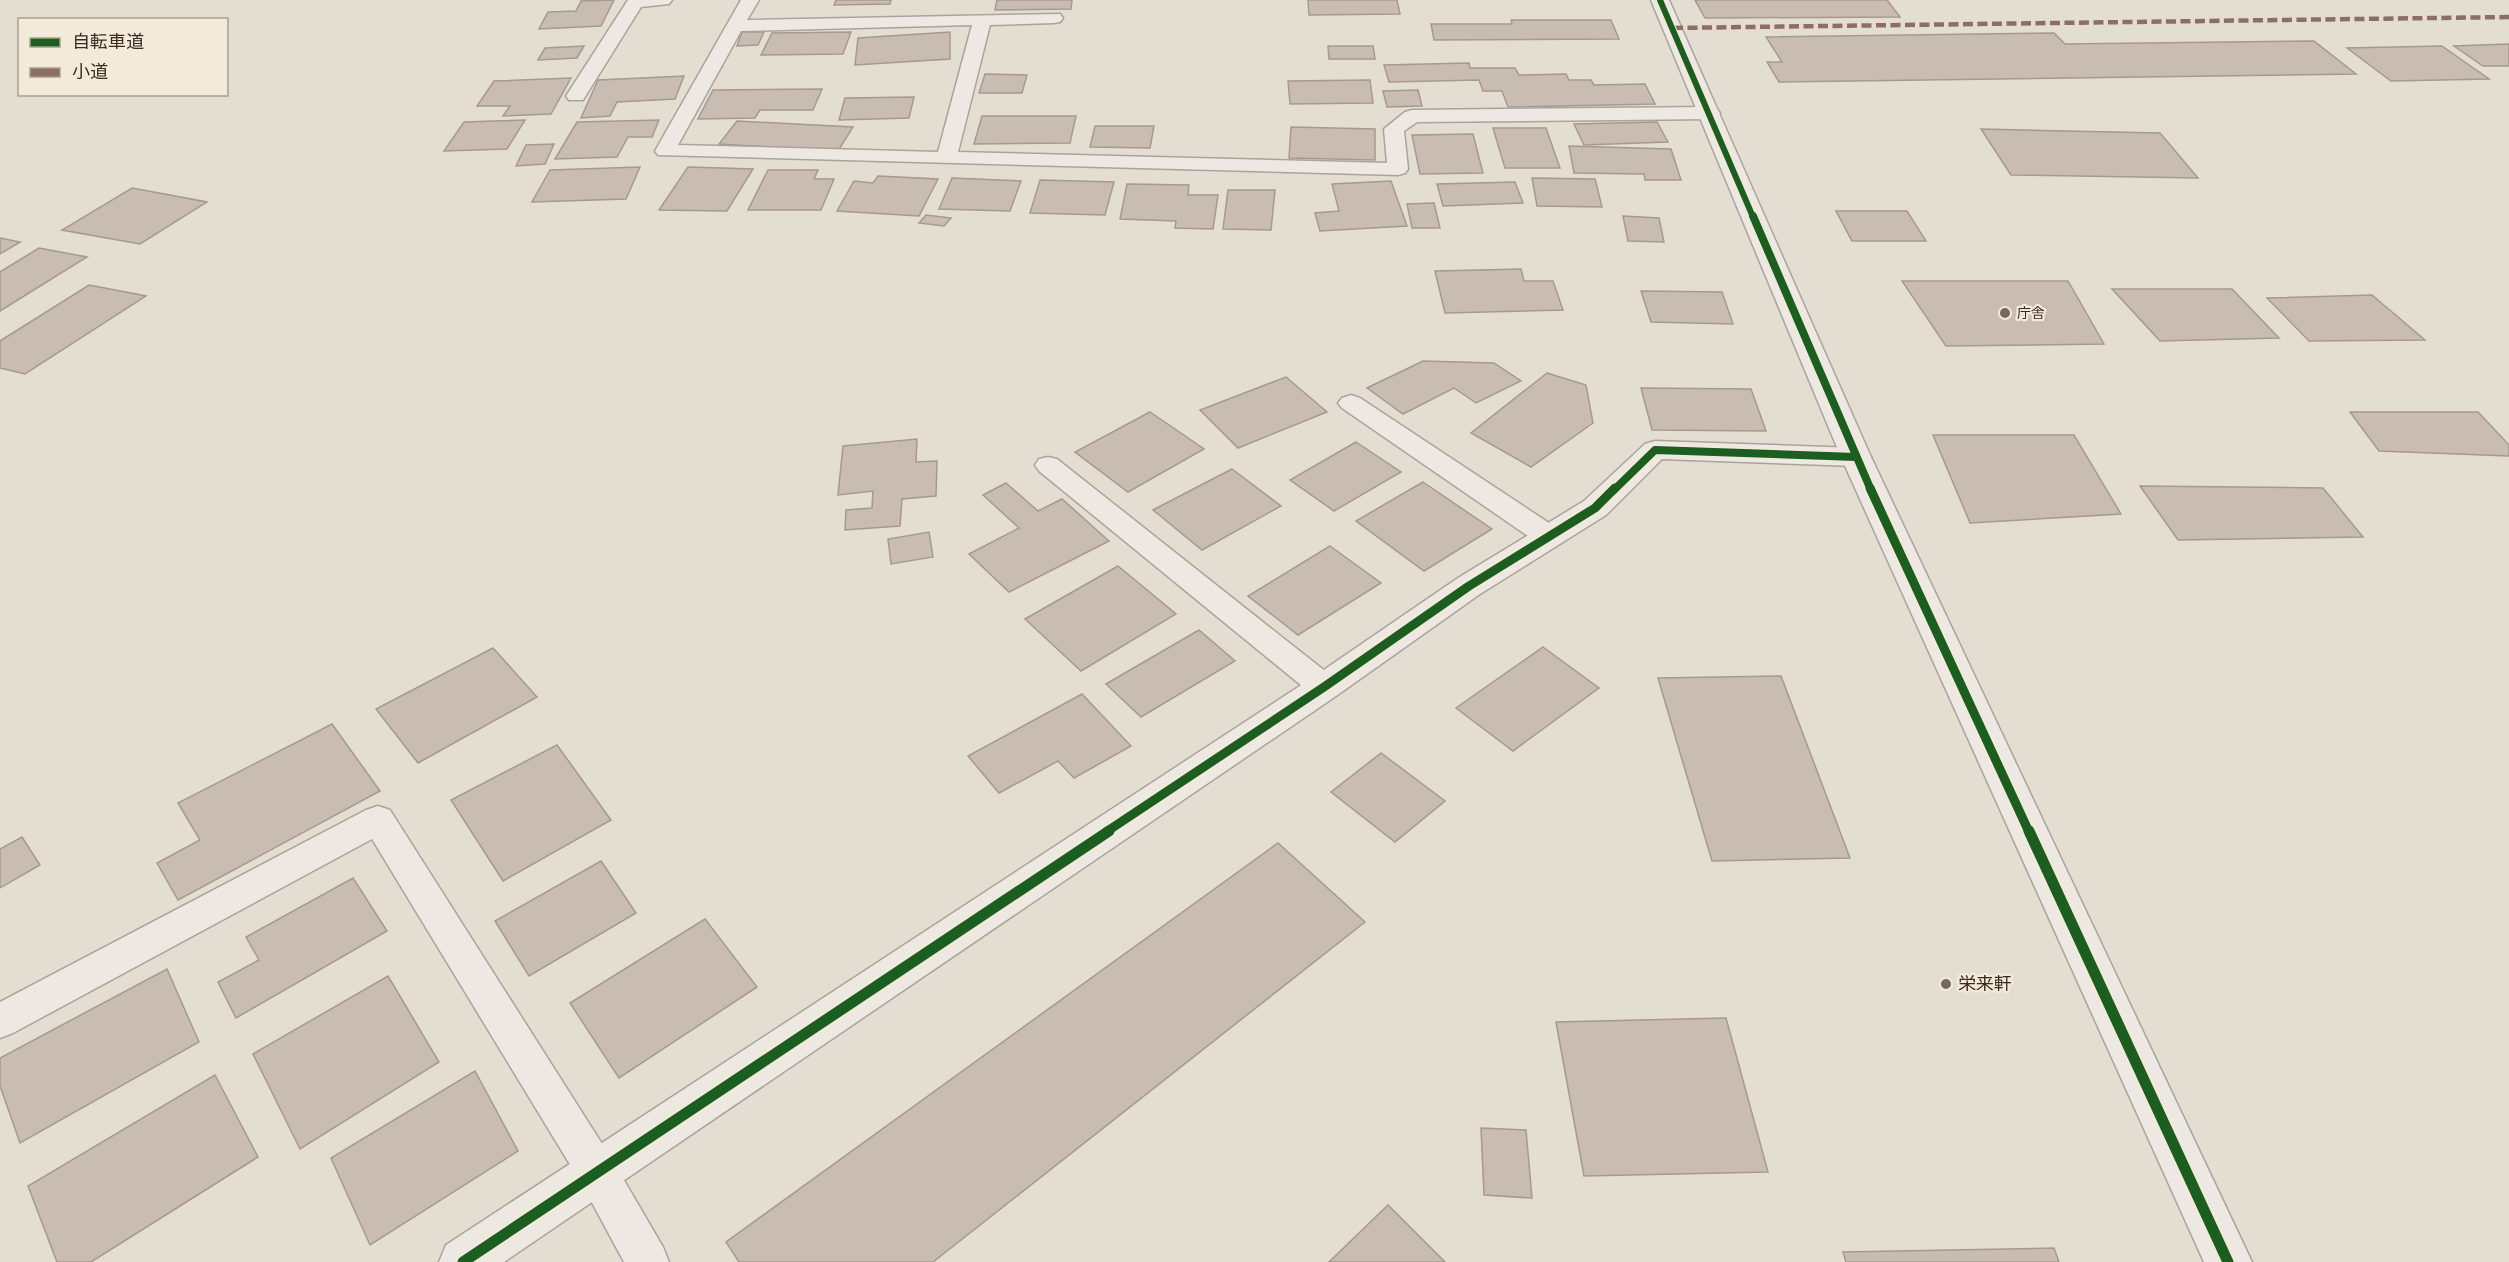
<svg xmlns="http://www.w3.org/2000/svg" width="2509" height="1262" font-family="'Playfair Display','Noto Sans JP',serif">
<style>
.building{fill:#c8bcb3;stroke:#a59991;stroke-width:1.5}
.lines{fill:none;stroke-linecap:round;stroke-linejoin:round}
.service-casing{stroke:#aaa39a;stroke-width:3}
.minor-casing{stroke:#aaa39a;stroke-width:3}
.tertiary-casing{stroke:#aaa39a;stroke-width:3}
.service{fill:#ede9e2;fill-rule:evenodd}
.minor{fill:#ede9e2;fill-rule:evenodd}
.tertiary{fill:#ede9e2;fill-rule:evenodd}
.quiet{stroke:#8d6e63;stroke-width:4.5;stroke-dasharray:10 4.5;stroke-linecap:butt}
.cycleway-far3-casing{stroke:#f4ead9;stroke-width:8}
.cycleway-far2-casing{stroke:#f4ead9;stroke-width:10}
.cycleway-far1-casing{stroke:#f4ead9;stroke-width:13}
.cycleway-casing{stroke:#f4ead9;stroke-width:15}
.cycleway-far3{stroke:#1b5e20;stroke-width:6}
.cycleway-far2{stroke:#1b5e20;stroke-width:8}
.cycleway-far1{stroke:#1b5e20;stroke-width:9}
.cycleway{stroke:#1b5e20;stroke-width:11}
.poi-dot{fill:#766960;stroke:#f4ead9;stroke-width:2}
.labels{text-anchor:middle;stroke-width:4.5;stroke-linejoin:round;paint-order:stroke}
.far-poi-label{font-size:14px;fill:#3a2b22;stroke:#f4ead9;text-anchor:start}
.near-poi-label{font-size:18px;fill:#3a2b22;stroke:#f4ead9;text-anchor:start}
</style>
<rect width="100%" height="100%" fill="#e4ddd2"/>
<g class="building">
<path d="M614,0L601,26L539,29L548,12L576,11L581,1Z"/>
<path d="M836,0H891L890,4L834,5Z"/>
<path d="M997,0H1072L1071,9L995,10Z"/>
<path d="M1308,0H1397L1400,14L1309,15Z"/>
<path d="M1695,0H1887L1900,17L1705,18Z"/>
<path d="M1511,20H1611L1619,39L1434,40L1431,24H1512Z"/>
<path d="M742,32H764L758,45L737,46Z"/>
<path d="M851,32L843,54L761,55L772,33Z"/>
<path d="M950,32V59L855,65L858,38Z"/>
<path d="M2054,33L2065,44L2314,41L2356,74L1779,82L1767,62H1782L1766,37Z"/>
<path d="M2509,44V66H2483L2454,46Z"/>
<path d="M584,46L577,58L538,60L545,48Z"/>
<path d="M1328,46H1373L1375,59H1329Z"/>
<path d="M2442,46L2489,79L2391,81L2347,48Z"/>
<path d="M1469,63L1470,68H1515L1519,75L1566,74L1569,80H1591L1594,85L1645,84L1655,104L1508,107L1502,91H1483L1479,80L1389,82L1384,65Z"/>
<path d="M985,74L1027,75L1022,93H979Z"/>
<path d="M684,76L675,99L617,102L610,116L581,118L598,80Z"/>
<path d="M571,78L551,114L503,116L510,106H477L494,81Z"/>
<path d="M1370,80L1373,103L1290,104L1288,81Z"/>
<path d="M822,89L813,110H760L755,118L698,119L713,90Z"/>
<path d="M1418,90L1422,106L1387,107L1383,91Z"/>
<path d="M914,97L909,118L839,120L845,98Z"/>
<path d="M982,116H1076L1070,143L974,144Z"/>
<path d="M525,120L507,149L444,151L464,122Z"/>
<path d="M659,120L652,137H628L617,157L555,159L577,122Z"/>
<path d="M737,121L853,127L838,151L719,144Z"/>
<path d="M1657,122L1668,142L1584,145L1574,124Z"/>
<path d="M1095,126H1154L1150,148L1090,147Z"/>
<path d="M1291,127L1375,129V160L1289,158Z"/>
<path d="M1493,128H1546L1560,168H1505Z"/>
<path d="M1981,129L2160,133L2198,178L2011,175Z"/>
<path d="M1473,134L1483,173L1420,174L1412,135Z"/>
<path d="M554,144L545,164L516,166L526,145Z"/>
<path d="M1569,146L1671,149L1681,180H1645L1644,174L1574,173Z"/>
<path d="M640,167L626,199L532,202L550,170Z"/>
<path d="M688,167L753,169L727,211L659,210Z"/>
<path d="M768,170H818L814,179H834L821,210H748Z"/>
<path d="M878,176L938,179L919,216L837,211L854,181L873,183Z"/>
<path d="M952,178L1021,181L1010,211L939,209Z"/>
<path d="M1532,178L1595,179L1602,207L1537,206Z"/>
<path d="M1040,180L1114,182L1105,215L1030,213Z"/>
<path d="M1391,181L1407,226L1320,231L1315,213L1339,211L1332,184Z"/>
<path d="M1515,182L1523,203L1443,206L1437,184Z"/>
<path d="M1127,184L1189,185L1188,195H1218L1213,229L1175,228L1176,221L1120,219Z"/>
<path d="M132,188L207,202L140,244L62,230Z"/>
<path d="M1228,190H1275L1271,230L1223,229Z"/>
<path d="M1434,203L1440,228H1412L1407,204Z"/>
<path d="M1836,211H1907L1926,241H1852Z"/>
<path d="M926,215L951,218L944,226L919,223Z"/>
<path d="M1623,216L1659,218L1664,242L1628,241Z"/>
<path d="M0,238L20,242L0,254Z"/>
<path d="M39,248L87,257L0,311V272Z"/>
<path d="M1521,269L1524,281H1553L1563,310L1445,313L1435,271Z"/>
<path d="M1902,281H2068L2104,344L1946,346Z"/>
<path d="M89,285L146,296L25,374L0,368V341Z"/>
<path d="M2112,289H2232L2279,338L2160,341Z"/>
<path d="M1641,291L1722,292L1733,324L1651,322Z"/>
<path d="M2372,295L2425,340L2309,341L2267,298Z"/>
<path d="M1423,361L1494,363L1521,381L1476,403L1454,388L1403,414L1367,388Z"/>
<path d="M1547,373L1586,385L1593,423L1531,467L1471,433Z"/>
<path d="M1286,377L1327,412L1238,448L1200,410Z"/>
<path d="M1641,388L1751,389L1766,431L1652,430Z"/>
<path d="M1150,412L1204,449L1128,492L1075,452Z"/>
<path d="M2350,412H2478L2509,445V456L2379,451Z"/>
<path d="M1933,435H2074L2121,514L1970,523Z"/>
<path d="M917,439L916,462L937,461L936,496L902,499L900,526L845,530L846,510L872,508L873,491L838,495L843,446Z"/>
<path d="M1356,442L1401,472L1334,511L1290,480Z"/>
<path d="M1232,469L1281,506L1202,550L1153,510Z"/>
<path d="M1423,482L1492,529L1424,571L1356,521Z"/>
<path d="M1006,483L1038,511L1062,499L1109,541L1009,592L969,554L1019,528L983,495Z"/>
<path d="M2140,486L2323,488L2363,537L2178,540Z"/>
<path d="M929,532L933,557L891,564L888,539Z"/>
<path d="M1330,546L1381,583L1298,635L1248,596Z"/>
<path d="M1118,566L1176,614L1081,671L1025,619Z"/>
<path d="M1199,630L1235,661L1141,717L1106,684Z"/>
<path d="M1543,647L1599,688L1513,751L1456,708Z"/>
<path d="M493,648L537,697L418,763L376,709Z"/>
<path d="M1781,676L1850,858L1712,861L1658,678Z"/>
<path d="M1082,694L1131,746L1074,778L1058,761L999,793L968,756Z"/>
<path d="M332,724L380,791L178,900L157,863L200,840L178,803Z"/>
<path d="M557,745L611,820L503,881L451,800Z"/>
<path d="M1381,753L1445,801L1395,842L1331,792Z"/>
<path d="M22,837L40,865L0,888V849Z"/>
<path d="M1278,843L1365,922L933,1262H739L726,1242Z"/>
<path d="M601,861L636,913L529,976L495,921Z"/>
<path d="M353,878L387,931L236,1018L218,982L259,960L246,937Z"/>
<path d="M705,919L757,987L619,1078L570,1003Z"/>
<path d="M167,969L199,1042L20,1143L0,1086V1058Z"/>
<path d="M388,976L439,1062L300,1149L253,1054Z"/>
<path d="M1726,1018L1768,1172L1584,1176L1556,1022Z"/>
<path d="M475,1071L518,1151L370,1245L331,1158Z"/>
<path d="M215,1075L258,1157L91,1262H57L28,1186Z"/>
<path d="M1481,1128L1526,1130L1532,1198L1484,1195Z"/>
<path d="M1388,1205L1445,1262H1329Z"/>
<path d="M2054,1248L2059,1262H1846L1843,1252Z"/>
</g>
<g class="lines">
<defs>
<g id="service">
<path d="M628,0H672L669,4L641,7L583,100H569L566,96Z"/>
<path d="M741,0H759L747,20L1060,14L1063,18L1060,22L1054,23L990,25L958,152L1387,163L1384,129L1405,112L1412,110L1710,107L1717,109L1720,113L1717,117L1710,119L1417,122L1404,131L1408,169L1405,173L1398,175L658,155L655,151ZM972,25L938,152L678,145L741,31Z"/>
<path d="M1351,395L1360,398L1558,529L1562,536L1558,543L1548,545L1538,543L1342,408L1338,403L1342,398Z"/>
<path d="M1048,457L1057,459L1335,679L1340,687L1335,695L1324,698L1313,695L1039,471L1035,465L1039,459Z"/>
<path d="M378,806L390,810L611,1158L663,1247L669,1262H624L583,1186L372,839L13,1033L0,1038V1002L366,810Z"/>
</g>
<path id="minor" d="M1655,441L1856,448L1866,451L1871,457L1866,463L1856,466L1662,459L1606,515L1480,594L1336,696L504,1262H439L446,1245L1312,678L1458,578L1584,501L1645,444Z"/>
<path id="tertiary" d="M1651,0H1669L1871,457L2252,1262H2204L1841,457Z"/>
</defs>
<use href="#service" class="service-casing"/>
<use href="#minor" class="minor-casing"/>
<use href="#tertiary" class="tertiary-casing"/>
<use href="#service" class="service"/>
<use href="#minor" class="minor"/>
<use href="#tertiary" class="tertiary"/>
<path class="quiet" d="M1673,28L2509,17"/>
<defs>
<path id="cycleway-far3" d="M1660,0L1753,217"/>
<g id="cycleway-far2">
<path d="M1753,216L1871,490"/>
<path d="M1614,490L1655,450L1856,457"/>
</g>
<g id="cycleway-far1">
<path d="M1870,488L2029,832"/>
<path d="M1106,832L1324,687L1469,586L1595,508L1615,488"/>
</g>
<g id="cycleway">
<path d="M2029,831L2228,1262"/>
<path d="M463,1262L1109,831"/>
</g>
</defs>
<use href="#cycleway-far3" class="cycleway-far3-casing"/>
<use href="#cycleway-far2" class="cycleway-far2-casing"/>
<use href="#cycleway-far1" class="cycleway-far1-casing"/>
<use href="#cycleway" class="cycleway-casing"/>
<use href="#cycleway-far3" class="cycleway-far3"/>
<use href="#cycleway-far2" class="cycleway-far2"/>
<use href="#cycleway-far1" class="cycleway-far1"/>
<use href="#cycleway" class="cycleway"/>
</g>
<g class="poi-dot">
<circle cx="2005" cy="313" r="6"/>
<circle cx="1946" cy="984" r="6"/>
</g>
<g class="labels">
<g class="far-poi-label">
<text x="2017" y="318">庁舎</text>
</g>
<g class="near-poi-label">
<text x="1958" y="990">栄来軒</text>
</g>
</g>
<rect x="18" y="18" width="210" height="78" fill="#f4ead9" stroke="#aa9e90" stroke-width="1.5"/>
<rect x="30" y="38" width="30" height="9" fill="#1b5e20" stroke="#aa9e90" stroke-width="1.5"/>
<text x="72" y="48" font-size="18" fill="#3a2b22">自転車道</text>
<rect x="30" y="68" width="30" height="9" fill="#8d6e63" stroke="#aa9e90" stroke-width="1.5"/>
<text x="72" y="78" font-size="18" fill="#3a2b22">小道</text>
</svg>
